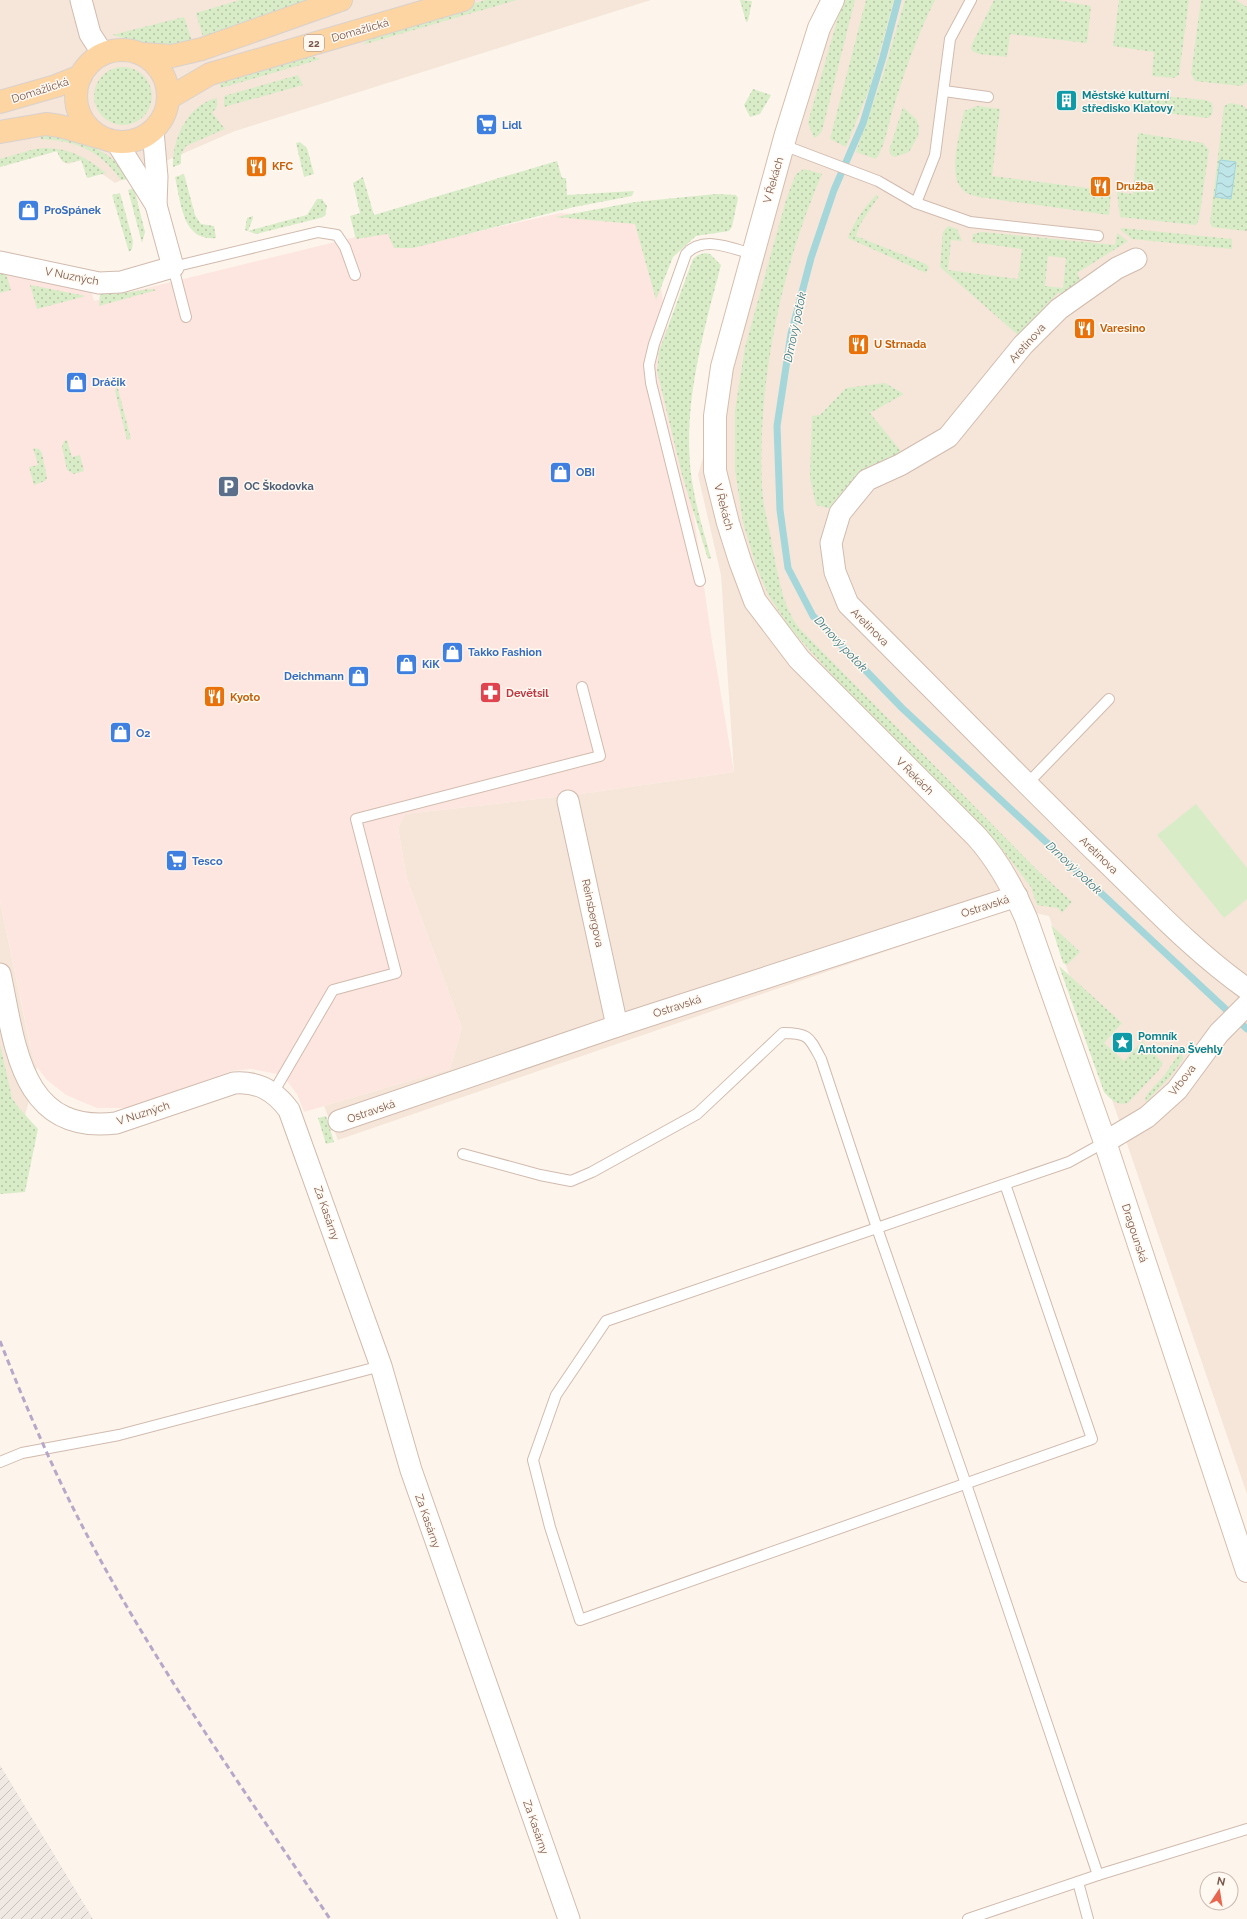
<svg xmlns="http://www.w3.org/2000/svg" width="1247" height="1919" font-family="Raleway,sans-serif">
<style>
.residential{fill:#f5e6d9}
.commercial{fill:#fde6df}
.industrial{fill:url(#industrial-furrows)}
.grass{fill:url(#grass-dots);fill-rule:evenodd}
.park{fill:#d9ecc8}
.water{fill:url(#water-waves);stroke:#a4d6da}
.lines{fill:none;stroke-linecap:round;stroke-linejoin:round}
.stream{stroke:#a4d6da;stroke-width:7}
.lane-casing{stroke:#d1bbaf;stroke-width:12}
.street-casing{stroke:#d1bbaf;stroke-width:23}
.secondary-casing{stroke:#d6beaf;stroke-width:24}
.primary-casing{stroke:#dad1cd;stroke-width:24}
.lane{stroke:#fff;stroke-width:10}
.street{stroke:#fff;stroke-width:21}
.secondary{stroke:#fff;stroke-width:22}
.primary{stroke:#fcd5a3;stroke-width:22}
.rail{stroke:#b7a7c9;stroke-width:3;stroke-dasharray:6 4;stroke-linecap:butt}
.labels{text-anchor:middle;stroke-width:3;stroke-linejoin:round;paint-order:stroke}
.shield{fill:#fff9f2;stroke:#a2897e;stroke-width:1}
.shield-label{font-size:10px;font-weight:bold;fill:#7a594c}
.street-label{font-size:11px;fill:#7a594c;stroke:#fff9f2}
.culture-label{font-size:11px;font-weight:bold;fill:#0d838f;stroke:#fff9f2;text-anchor:start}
.shop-label{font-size:11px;font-weight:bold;fill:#366cbe;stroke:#fff9f2;text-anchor:start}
.food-label{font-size:11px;font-weight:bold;fill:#c56008;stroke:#fff9f2;text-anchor:start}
.service-label{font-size:11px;font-weight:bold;fill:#4e5e75;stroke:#fff9f2;text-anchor:start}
.health-label{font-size:11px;font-weight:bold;fill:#be3a42;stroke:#fff9f2;text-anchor:start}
.water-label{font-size:12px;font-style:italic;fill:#3f787e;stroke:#fff9f2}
</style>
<defs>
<pattern id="industrial-furrows" width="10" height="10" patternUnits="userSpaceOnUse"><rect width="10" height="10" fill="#efe8e3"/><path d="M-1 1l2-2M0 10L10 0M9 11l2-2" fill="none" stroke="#c7bfba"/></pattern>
<pattern id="grass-dots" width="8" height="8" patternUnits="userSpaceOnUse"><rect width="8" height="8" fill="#d9ecc8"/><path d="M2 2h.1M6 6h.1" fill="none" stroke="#b5c2a5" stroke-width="1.8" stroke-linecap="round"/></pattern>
<pattern id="water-waves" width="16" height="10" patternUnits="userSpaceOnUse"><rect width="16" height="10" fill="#bee5e8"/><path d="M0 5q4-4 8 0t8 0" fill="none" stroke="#9fbdbe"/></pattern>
</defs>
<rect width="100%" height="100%" fill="#fdf5eb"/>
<g class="residential">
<path d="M0,0H651L235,131L115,183L82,160L68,164L63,162L60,158L57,151L0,167Z"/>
<path d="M821,0H1247V1494L1049,916L1012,908L338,1140L324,1106L450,1069L462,1028L407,879L398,828L405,814L573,795L734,772L721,575L698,475L768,235L825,8Z"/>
<path d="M0,901L30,1046L37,1067L7,1190L0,1192Z"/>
</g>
<path class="commercial" d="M560,213L651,219L711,635L734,772L573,795L405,814L398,828L407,879L462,1028L450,1069L304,1112L297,1094L287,1081L277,1074L251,1069L232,1071L128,1108H97L66,1095L47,1080L37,1067L33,1058L0,901V272L91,290L94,301L388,229L419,245Z"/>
<path class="industrial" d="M0,1765L93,1919H0Z"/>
<g class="grass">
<path d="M240,0H317L204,40L196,13Z"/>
<path d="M486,0H517L362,45C392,20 448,11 486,0Z"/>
<path d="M740,0L752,1L748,21L746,22Z"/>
<path d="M843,0H855L822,131L818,136L814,138L808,123L810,115Z"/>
<path d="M866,0H894L870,87L846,147L830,139Z"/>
<path d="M905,0H935C918,34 905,70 894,106C888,123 886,145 876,159L856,152L883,75Z"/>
<path d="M994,0H1057L1091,6L1087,43L1010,34L1007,57L979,54L972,51L971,47L973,42Z"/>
<path d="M1119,0H1189L1179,75L1174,78L1152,76L1154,52L1113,46Z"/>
<path d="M1201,0H1236L1247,7V82L1241,86L1195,81L1191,74Z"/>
<path d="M184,17L193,44L160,47L112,35Z"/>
<path d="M310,56L321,59L221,88L219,81Z"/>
<circle cx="123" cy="96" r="29"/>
<path d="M298,75L303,85L224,107V96Z"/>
<path d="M753,89L771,95L760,114L750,117L744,105Z"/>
<path d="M1142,94L1206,100L1212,103C1213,110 1214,114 1208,118L1140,110Z"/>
<path d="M217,98V107L212,113L225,129L186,146L181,155V164L173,167C172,139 187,105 217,98Z"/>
<path d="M1230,103L1242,105L1247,109V230L1246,231L1212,227L1210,223L1224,106Z"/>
<path d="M977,106L1000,109L992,176L1111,191L1109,215L979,197C971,195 963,193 959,185C949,169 961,129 964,111Z"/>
<path d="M903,107L917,120L919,128L918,136L909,152L895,157L892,156L889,151Z"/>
<path d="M54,131C83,142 114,152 130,179L121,180C99,150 77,141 41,139L39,133Z"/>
<path d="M1138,133L1203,143L1209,150L1199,219L1196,225L1120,217L1117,192L1133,194Z"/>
<path d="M300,142L307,148L314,174L304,177L296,143Z"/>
<path d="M45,148C72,149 85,157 106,173L87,178L81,160C67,163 63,167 57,151L0,167V159L35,149Z"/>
<path d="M557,161L562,178H566L567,195L634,191L632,196L574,207L413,248H394L388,234L356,239L350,216L360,213L353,183L363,177L374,215Z"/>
<path d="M804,169L822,174C781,268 757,384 762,487C763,508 770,529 773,550C779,578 782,606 800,629L1038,871L1072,902L1062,913L1058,908L1037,905L1031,887L998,844L850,695L790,628L769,596L756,566L743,522L735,471V410L745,347L786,200L796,174Z"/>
<path d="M184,174L195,215L201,224L214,226L216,238C182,242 181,202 175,177Z"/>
<path d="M134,188L145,232L142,243L128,190Z"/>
<path d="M120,193L133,241L132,249L129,252L112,195Z"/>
<path d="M716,194L736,195L738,198L732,227L729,231L696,236L673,257L656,300L635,224L555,217L635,202Z"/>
<path d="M876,195L879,196L861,223L856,236L926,264L929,267L926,273L848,238C854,221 864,208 876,195Z"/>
<path d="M317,199H322L327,206L325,216L320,218L256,234L245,230L247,218L253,216V218L248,231L307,215Z"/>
<path d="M948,226L957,229L962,241L951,240L948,270L1018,279L1022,249L972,242L973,234L982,232L1115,245L1117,233L1128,241L1077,273L1081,282L1061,294L1059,292L1018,335L940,267L943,232ZM1048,256L1066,258L1063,288L1045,286Z"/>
<path d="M1122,228L1232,239V249L1132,239L1120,229Z"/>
<path d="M705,253L710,254L721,265C703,333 681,411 692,481C696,507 704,533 711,558L708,559L682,475L657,371L659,351L693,259L698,255Z"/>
<path d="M0,272L6,273L11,290L0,293Z"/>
<path d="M30,285L86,296L37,309Z"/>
<path d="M150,289L157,290L99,306L100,293L116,294Z"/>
<path d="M885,383L904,394L870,413L904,455L832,509L816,505L810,478L812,416L820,415L846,388Z"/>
<path d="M117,385L131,439L127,440L115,391Z"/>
<path d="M67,440L72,457L80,455L84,471L74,474L67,470L62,447L64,441Z"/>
<path d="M33,448L39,449L42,453L47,478L45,481L34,485L29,467L38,465Z"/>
<path d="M1051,925L1080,952L1067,965L1063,963Z"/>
<path d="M1059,966L1122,1023L1104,1043L1124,1061L1142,1041L1163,1063L1159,1070L1128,1103C1117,1106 1111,1100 1104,1092Z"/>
<path d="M0,1045L12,1098L18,1107L38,1129L25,1192L0,1194Z"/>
<path d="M1181,1051L1183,1059L1171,1076L1146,1102L1145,1099L1148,1093L1163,1077Z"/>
<path d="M326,1116L334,1142L326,1144L318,1118Z"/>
</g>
<path class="park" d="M1196,804L1247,868V899L1224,918L1157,835Z"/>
<path class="water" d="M1220,160L1236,162L1231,199L1215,197Z"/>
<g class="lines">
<path class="stream" d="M898,0L883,57L863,123L834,190L811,258L791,334L777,426L780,510L788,568L813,616L902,708L1247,1029"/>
<defs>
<g id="lane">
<path d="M944,91L988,97"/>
<path d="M783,145L878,181L916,203L970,222L1098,236"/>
<path d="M916,203L935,155L950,39L971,0"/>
<path d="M186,317L173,267L318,232L337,235L345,247L355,275"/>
<path d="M700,581L651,383L649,365L654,344L686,254C703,235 731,248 752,254"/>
<path d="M1027,784L1109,699"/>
<path d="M273,1093L333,990L396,973L356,819L600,756L582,687"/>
<path d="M463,1154L540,1175L571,1181L592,1172L697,1114L783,1033C809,1033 809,1037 821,1059L877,1228L966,1484L1098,1875"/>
<path d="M1005,1184L1092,1439L580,1620L550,1527L533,1460L556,1395L606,1321L1069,1162L1105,1142"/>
<path d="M0,1462L22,1453L119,1435L381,1366"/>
<path d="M1078,1882L1088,1919"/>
<path d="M968,1919L1098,1875L1247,1829"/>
</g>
<g id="street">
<path d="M81,0L90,34L103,54"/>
<path d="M153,131L157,177L156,205"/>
<path d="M1136,259L1117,268L1059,309L1023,345L948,437L900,465L867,480L840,513L831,543L835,572L848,604C932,688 1015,773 1100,856C1147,901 1193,951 1247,989"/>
<path d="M0,262L99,283L121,282L173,267L156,205L117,143"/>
<path d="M568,801L617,1026"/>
<path d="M0,974C15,1043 20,1135 116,1123L234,1083C258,1081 275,1091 289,1110L381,1366L411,1470L569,1919"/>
<path d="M339,1121L617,1026L1017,896"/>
<path d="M1105,1142L1147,1117L1177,1090L1219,1033L1247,1005"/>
</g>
<path id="secondary" d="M833,0L819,28L786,134L722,367L715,416V471L728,523L740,561L755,601L799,659L976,836C998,860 1013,888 1026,918L1105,1142L1247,1571"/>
<g id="primary">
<circle cx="122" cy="96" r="46"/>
<path d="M143,54L172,56L202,49L341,0"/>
<path d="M169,98L210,74L463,0"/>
<path d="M0,102L56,86L81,76"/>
<path d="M0,132L46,124L60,126L98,137"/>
</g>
</defs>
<use href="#lane" class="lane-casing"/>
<use href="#street" class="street-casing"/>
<use href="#secondary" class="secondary-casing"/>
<use href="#primary" class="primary-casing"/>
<use href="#lane" class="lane"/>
<use href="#street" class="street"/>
<use href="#secondary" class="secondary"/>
<use href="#primary" class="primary"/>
<path class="rail" d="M0,1341C18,1387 37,1432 58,1477C131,1632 235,1776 330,1919"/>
</g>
<defs>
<symbol id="building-square" viewBox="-11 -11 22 22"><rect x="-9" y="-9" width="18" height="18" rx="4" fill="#0f9aa8" stroke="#fff9f2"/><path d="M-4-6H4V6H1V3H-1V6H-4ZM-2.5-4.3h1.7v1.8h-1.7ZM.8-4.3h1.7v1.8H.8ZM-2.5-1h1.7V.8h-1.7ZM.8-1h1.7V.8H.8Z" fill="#fff"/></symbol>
<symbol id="supermarket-square" viewBox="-11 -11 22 22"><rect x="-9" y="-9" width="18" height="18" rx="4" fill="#3f7fe0" stroke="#fff9f2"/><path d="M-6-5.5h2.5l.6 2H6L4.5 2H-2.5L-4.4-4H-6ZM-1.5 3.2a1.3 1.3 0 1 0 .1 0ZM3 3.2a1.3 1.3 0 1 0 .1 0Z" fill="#fff"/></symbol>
<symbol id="restaurant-square" viewBox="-11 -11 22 22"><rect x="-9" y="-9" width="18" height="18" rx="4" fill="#e8710a" stroke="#fff9f2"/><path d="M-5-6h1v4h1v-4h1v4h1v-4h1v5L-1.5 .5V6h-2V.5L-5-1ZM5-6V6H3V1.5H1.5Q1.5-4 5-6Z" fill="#fff"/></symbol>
<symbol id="shop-square" viewBox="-11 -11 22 22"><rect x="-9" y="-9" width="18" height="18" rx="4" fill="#3f7fe0" stroke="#fff9f2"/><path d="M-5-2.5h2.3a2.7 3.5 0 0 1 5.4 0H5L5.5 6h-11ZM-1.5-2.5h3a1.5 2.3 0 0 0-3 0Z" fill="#fff"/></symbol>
<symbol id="parking-square" viewBox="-11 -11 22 22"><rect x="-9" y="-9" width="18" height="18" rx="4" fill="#5c6f8a" stroke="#fff9f2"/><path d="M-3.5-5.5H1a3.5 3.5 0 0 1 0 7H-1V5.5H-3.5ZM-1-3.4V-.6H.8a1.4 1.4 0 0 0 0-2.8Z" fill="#fff"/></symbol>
<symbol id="pharmacy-square" viewBox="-11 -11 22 22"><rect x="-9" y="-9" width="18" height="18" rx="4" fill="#e0444e" stroke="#fff9f2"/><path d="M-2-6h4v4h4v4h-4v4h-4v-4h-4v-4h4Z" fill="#fff"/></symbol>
<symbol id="sight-square" viewBox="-11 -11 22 22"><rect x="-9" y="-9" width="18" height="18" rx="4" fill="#0f9aa8" stroke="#fff9f2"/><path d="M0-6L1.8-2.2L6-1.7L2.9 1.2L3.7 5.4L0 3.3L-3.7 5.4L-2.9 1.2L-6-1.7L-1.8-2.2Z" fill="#fff"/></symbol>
</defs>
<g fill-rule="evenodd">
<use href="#building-square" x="1054" y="88" width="25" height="25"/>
<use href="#supermarket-square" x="474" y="112" width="25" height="25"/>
<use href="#restaurant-square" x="244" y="154" width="25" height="25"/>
<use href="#restaurant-square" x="1088" y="174" width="25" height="25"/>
<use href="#shop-square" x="16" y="198" width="25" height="25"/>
<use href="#restaurant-square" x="1072" y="316" width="25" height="25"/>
<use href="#restaurant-square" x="846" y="332" width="25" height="25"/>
<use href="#shop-square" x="64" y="370" width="25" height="25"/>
<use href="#shop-square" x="548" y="460" width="25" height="25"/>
<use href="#parking-square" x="216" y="474" width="25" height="25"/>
<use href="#shop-square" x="440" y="640" width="25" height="25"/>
<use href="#shop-square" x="394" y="652" width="25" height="25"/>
<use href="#shop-square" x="346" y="664" width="25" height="25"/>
<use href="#pharmacy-square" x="478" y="680" width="25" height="25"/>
<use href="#restaurant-square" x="202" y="684" width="25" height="25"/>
<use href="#shop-square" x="108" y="720" width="25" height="25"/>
<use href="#supermarket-square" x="164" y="848" width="25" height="25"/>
<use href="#sight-square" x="1110" y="1030" width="25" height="25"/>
</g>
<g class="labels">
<rect class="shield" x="304" y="35" width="20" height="16" rx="3"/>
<g class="shield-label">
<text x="314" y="47">22</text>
</g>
<g class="street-label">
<text transform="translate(360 30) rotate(-16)" y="4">Domažlická</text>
<text transform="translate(40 90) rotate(-18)" y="4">Domažlická</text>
<text transform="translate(773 180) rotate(-74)" y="4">V Řekách</text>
<text transform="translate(72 276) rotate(11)" y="4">V Nuzných</text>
<text transform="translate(1027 343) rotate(-48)" y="4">Aretinova</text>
<text transform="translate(724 507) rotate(75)" y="4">V Řekách</text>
<text transform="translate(870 627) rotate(45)" y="4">Aretinova</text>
<text transform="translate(915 776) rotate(45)" y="4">V Řekách</text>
<text transform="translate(1099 855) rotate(44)" y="4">Aretinova</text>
<text transform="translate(985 906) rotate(-18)" y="4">Ostravská</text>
<text transform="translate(593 913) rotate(78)" y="4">Reinsbergova</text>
<text transform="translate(677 1006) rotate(-18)" y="4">Ostravská</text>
<text transform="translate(1182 1080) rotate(-52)" y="4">Vrbova</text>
<text transform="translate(371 1111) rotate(-19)" y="4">Ostravská</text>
<text transform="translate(143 1113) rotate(-18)" y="4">V Nuzných</text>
<text transform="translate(327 1213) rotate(71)" y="4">Za Kasárny</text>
<text transform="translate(1135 1233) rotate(72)" y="4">Dragounská</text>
<text transform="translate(428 1521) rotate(71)" y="4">Za Kasárny</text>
<text transform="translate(536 1827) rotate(71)" y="4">Za Kasárny</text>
</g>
<g class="culture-label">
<text x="1082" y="99">Městské kulturní<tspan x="1082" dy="13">středisko Klatovy</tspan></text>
<text x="1138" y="1040">Pomník<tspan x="1138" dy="13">Antonína Švehly</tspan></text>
</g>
<g class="shop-label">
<text x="502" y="129">Lidl</text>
<text x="44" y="214">ProSpánek</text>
<text x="92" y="386">Dráčik</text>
<text x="576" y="476">OBI</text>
<text x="468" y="656">Takko Fashion</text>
<text x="422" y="668">KiK</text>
<text x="344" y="680" text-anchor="end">Deichmann</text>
<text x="136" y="737">O2</text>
<text x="192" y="865">Tesco</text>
</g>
<g class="food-label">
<text x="272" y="170">KFC</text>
<text x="1116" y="190">Družba</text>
<text x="1100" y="332">Varesino</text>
<text x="874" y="348">U Strnada</text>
<text x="230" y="701">Kyoto</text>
</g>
<g class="service-label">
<text x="244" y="490">OC Škodovka</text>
</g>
<g class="health-label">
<text x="506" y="697">Devětsil</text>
</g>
<g class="water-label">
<text transform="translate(795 327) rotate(-78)" y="4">Drnový potok</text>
<text transform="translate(841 644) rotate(47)" y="4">Drnový potok</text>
<text transform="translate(1074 868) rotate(43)" y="4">Drnový potok</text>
</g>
</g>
<g transform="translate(1219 1891) rotate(12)"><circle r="19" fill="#fff9f2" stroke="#cab9b0"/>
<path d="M0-3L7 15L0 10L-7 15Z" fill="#e9664e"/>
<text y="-6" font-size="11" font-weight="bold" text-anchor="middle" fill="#7a594c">N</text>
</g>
</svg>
